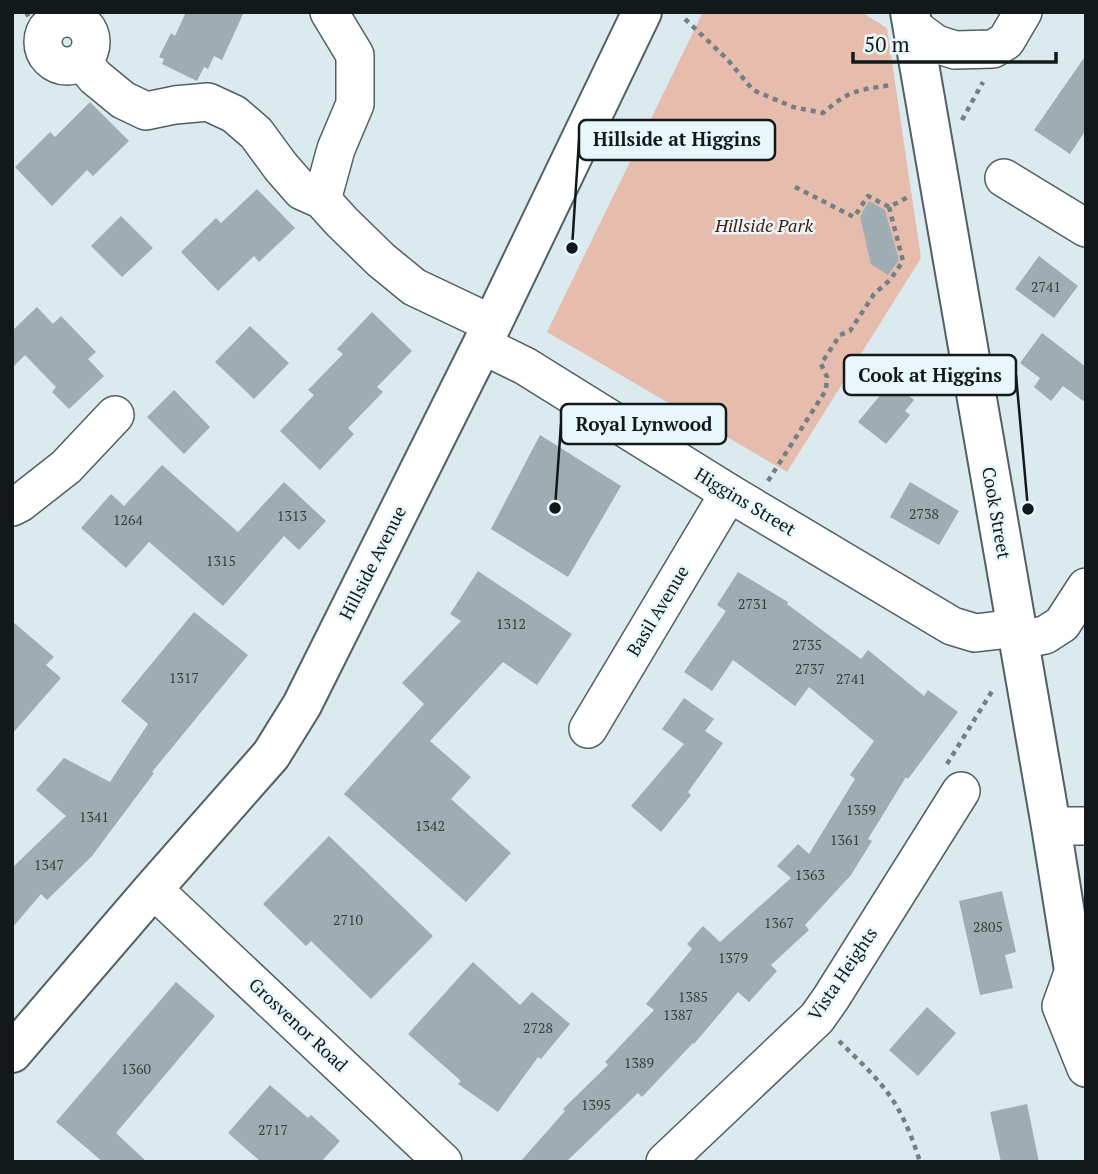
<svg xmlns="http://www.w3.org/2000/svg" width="1098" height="1174" font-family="'PT Serif',serif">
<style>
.green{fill:#e6bcad}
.building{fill:#9eadb2}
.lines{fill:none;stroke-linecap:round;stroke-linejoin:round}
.minor-casing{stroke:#525f64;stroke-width:40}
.major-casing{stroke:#525f64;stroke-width:42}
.path{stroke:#747f82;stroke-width:4.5;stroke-dasharray:5 5;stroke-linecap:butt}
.minor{stroke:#fff;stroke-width:37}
.major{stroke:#fff;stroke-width:38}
.labels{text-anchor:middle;stroke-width:5;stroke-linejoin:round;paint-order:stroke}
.number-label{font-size:14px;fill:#363e40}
.park-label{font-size:18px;font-style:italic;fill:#4a1905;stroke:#e7f7fc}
.street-label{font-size:18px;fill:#13191a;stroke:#e7f7fc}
.leader{fill:none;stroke:#13191a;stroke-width:2.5}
.callout-dot{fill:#13191a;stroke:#e7f7fc;stroke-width:2.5}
.callout{fill:#e7f7fc;stroke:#13191a;stroke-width:2.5}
.callout-label{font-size:19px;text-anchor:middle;font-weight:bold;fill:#13191a}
</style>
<rect width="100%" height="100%" fill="#daeaef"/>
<path class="green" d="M703,12H861L887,28L921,258L787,472L547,332Z"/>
<g class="building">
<path d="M186,12H244L222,60L214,56L208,69L204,67L197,81L162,64L164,59L159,57L171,33L175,36Z"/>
<path d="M1086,55V130L1070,154L1034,130Z"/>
<path d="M90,102L129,141L93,176L87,170L52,206L15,167L50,132L55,137Z"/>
<path d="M257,189L295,228L259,262L254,256L218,291L181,252L216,218L221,223Z"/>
<path d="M869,201L885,210L899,260L888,275L871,264L860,217Z"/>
<path d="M121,216L153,248L122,277L91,246Z"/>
<path d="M1039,256L1078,286L1054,318L1015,289Z"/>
<path d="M37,307L53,324L61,316L96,352L88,359L104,376L69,409L52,392L56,387L25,355L12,368V331Z"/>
<path d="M372,312L412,351L377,387L383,392L348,428L354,434L320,470L280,431L314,395L308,390L343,354L337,349Z"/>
<path d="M250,326L289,363L254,399L215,362Z"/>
<path d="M1042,333L1086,367V403L1063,386L1051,401L1034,387L1040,378L1020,363Z"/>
<path d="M892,381L914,400L905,411L910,415L886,444L858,422Z"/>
<path d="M174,390L210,427L184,454L147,417Z"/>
<path d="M540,435L621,486L568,577L491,529Z"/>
<path d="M162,465L238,532L284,482L326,521L299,550L284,536L223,606L149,542L126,568L81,528L111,494L124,506Z"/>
<path d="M910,482L959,511L939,545L890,517Z"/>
<path d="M478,571L572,634L537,685L503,662L430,741L471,777L451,799L511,853L466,902L344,794L424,704L402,683L461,621L450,614Z"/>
<path d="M738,572L788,602L787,604L861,659L868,650L924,696L928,690L958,712L908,779L906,777L868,839L872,841L851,875L805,925L809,930L771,965L777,971L749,1002L738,992L694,1044L693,1043L642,1097L638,1093L566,1162H520L565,1111L563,1109L608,1065L605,1062L654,1010L646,1004L692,949L687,944L703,926L720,942L791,878L777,866L798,844L809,854L855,779L850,775L874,741L809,687L795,706L733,660L712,691L684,672L726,611L717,605Z"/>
<path d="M194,612L248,655L152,772L154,773L92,856L47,900L41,894L12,928V868L66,816L36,790L64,758L110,782L148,724L121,701Z"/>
<path d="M12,621L54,657L46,665L61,678L12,734Z"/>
<path d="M684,698L714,719L705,731L723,743L688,792L691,795L661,832L631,806L684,744L662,729Z"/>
<path d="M329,836L433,936L371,999L311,941L306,946L263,904Z"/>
<path d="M1002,891L1016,952L1005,955L1013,988L980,995L959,901Z"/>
<path d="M473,962L520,1005L532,992L570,1024L541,1059L538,1057L498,1112L458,1084L461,1081L408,1034Z"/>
<path d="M176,982L215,1016L116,1133L147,1162H103L56,1122Z"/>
<path d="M927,1007L956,1033L918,1076L889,1050Z"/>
<path d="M270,1085L308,1118L311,1115L340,1141L321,1162H261L228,1133Z"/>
<path d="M1027,1104L1039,1162H1001L990,1112Z"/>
</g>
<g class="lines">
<defs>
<g id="minor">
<circle cx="67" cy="42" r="24"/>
<path d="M913,27L936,44L955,50L993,49L1006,41L1023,12"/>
<path d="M82,61L95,77L123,100L146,111L175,105L208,102L234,114L256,133L281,167L302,191L322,200L342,222L381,260L414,287L492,324"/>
<path d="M1004,178L1086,228"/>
<path d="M322,200L336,149L355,104V55L329,12"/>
<path d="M482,345L525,366L729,493L952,626L975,633L1016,628"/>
<path d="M12,507L20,503L66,467L115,415"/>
<path d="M1018,640L1045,635L1062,624L1086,587"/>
<path d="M588,729L729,493"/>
<path d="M1051,826H1086"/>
<path d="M153,889L443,1162"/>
<path d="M1074,970L1061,1006L1086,1068"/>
<path d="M665,1162L817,1018L831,998L961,791"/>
</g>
<g id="major">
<path d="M910,12L1051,826L1074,970L1086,1012"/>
<path d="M12,1053L153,889L271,755L302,705L482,345L642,12"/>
</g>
</defs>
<use href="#minor" class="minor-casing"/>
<use href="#major" class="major-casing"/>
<g class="path">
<path d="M26,12L43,43"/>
<path d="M685,19L727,59L753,90L793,107L823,113C849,90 858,90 891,85"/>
<path d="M962,120L983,82"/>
<path d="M795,187L854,217L868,196L889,207L910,196"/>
<path d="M768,481L826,390L827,377L821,364L840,335L850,331L874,294L890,280L903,261L889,207"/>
<path d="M947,764L994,688"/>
<path d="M839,1041C859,1061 882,1081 897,1107C907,1124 914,1143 920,1162"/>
</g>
<use href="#minor" class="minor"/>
<use href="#major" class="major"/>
</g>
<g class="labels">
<g class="number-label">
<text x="1046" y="292">2741</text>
<text x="924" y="519">2738</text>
<text x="292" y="521">1313</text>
<text x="128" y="525">1264</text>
<text x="221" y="566">1315</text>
<text x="753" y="609">2731</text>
<text x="511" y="629">1312</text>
<text x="807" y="650">2735</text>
<text x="810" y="674">2737</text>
<text x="184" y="683">1317</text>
<text x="851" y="684">2741</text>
<text x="861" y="815">1359</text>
<text x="94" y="822">1341</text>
<text x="430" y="831">1342</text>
<text x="845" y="845">1361</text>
<text x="49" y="870">1347</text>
<text x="810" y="880">1363</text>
<text x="348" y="925">2710</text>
<text x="779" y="928">1367</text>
<text x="988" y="932">2805</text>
<text x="733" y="963">1379</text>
<text x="693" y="1002">1385</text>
<text x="678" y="1020">1387</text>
<text x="538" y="1033">2728</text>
<text x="639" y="1068">1389</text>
<text x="136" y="1074">1360</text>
<text x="596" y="1110">1395</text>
<text x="273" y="1135">2717</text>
</g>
<g class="park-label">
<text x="764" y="232">Hillside Park</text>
</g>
<g class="street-label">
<text transform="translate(745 502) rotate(31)" y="6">Higgins Street</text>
<text transform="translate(996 513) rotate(80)" y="6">Cook Street</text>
<text transform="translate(373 563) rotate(-63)" y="6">Hillside Avenue</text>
<text transform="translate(658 611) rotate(-59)" y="6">Basil Avenue</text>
<text transform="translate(843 974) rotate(-56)" y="6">Vista Heights</text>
<text transform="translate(298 1025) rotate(43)" y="6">Grosvenor Road</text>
</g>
</g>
<path class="leader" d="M572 248L579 140M1028 509L1016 375M555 508L561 424"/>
<g class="callout-dot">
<circle cx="572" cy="248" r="7"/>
<circle cx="1028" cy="509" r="7"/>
<circle cx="555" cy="508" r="7"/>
</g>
<g class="callout">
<rect x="579" y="120" width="196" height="40" rx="7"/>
<rect x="844" y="355" width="172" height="40" rx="7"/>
<rect x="561" y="404" width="165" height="40" rx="7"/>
</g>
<g class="callout-label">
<text x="677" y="146">Hillside at Higgins</text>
<text x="930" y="382">Cook at Higgins</text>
<text x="644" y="431">Royal Lynwood</text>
</g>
<rect width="1098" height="1174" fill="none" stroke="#13191a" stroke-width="28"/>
<path d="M853 52v10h203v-10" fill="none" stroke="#13191a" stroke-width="3.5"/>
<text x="864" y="52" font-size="21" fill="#13191a" stroke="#e7f7fc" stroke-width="5" paint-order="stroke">50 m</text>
</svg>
